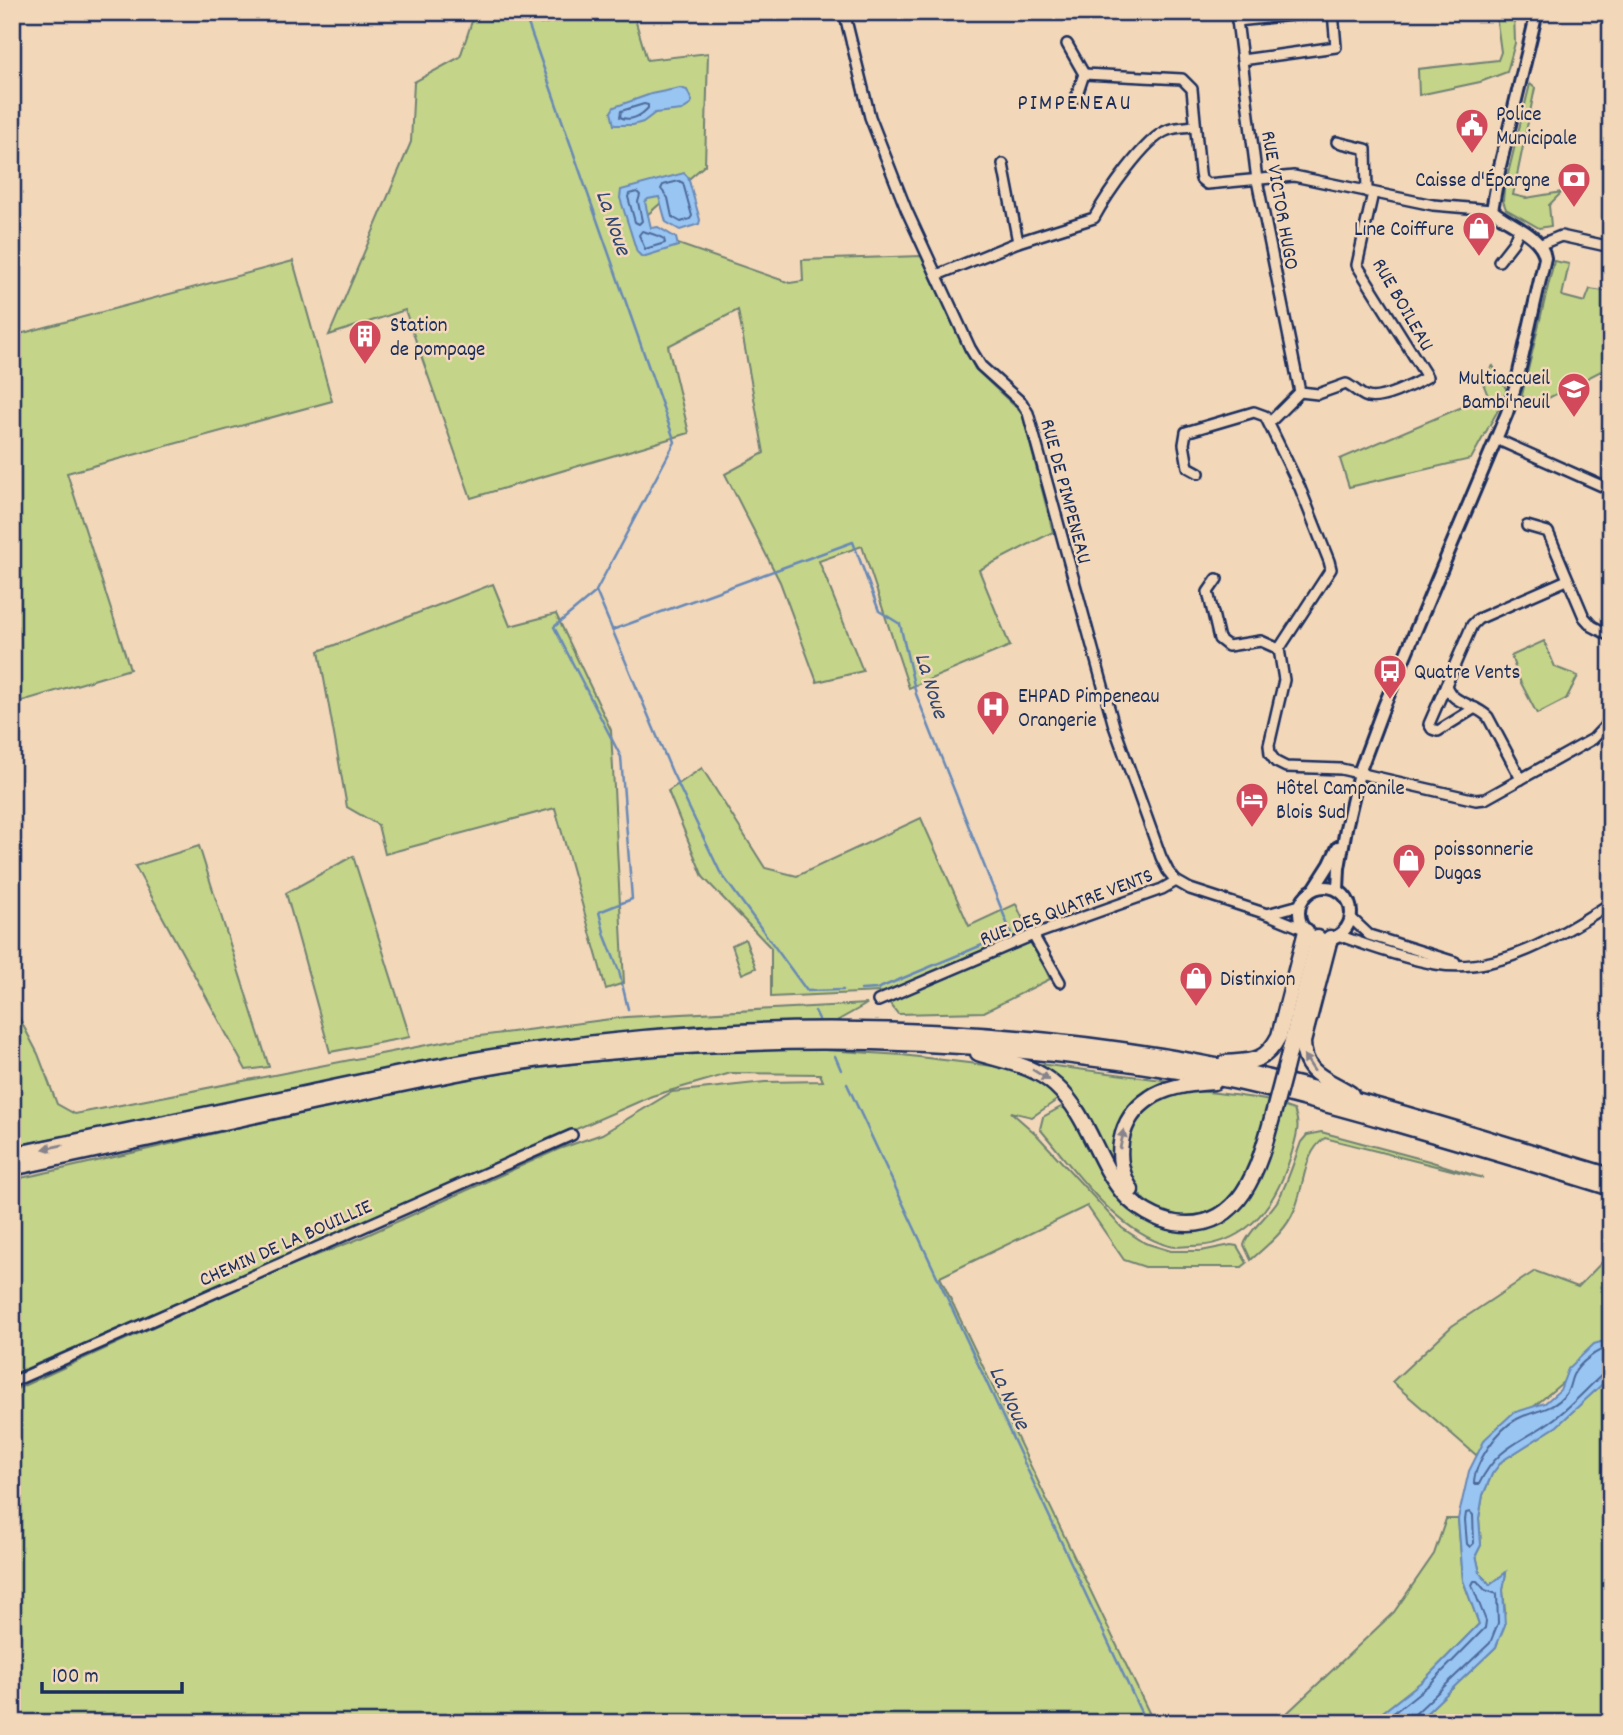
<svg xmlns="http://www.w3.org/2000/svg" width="1623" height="1735" font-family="Dekko,sans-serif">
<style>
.green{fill:#c4d488;stroke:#708273;stroke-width:2}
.water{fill:#99c5f3;stroke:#6789b7;stroke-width:2}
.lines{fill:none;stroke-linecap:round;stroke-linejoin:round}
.shore{stroke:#4d6b9a;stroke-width:2}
.stream{stroke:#6789b7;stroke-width:2.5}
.minor-casing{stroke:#1b2f5e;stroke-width:14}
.tertiary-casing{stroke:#1b2f5e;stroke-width:16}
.trunk-casing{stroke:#1b2f5e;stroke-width:19}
.minor{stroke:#f2d7b9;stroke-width:9}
.tertiary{stroke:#f2d7b9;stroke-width:10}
.trunk{stroke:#f2d7b9;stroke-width:14}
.trunk-bridge-casing{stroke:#1b2f5e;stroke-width:19;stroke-linecap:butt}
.trunk-bridge{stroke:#f2d7b9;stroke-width:14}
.oneway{fill:#86838c}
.labels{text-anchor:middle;stroke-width:5;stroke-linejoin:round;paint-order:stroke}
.poi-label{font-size:21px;fill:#1b2f5e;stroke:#f2d7b9;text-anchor:start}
.street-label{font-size:21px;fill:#1b2f5e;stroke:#f2d7b9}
.neighbourhood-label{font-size:23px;letter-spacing:2px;fill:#1b2f5e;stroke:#f2d7b9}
.water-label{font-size:23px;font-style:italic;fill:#2e4674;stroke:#f2d7b9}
</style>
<rect width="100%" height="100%" fill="#f2d7b9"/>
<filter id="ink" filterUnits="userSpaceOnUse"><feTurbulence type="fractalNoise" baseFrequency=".0143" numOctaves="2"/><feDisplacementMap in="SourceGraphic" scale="14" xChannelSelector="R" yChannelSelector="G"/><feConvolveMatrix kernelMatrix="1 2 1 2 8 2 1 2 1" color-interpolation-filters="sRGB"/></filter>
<g filter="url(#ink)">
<g class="green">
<path d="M475,12H536L541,24L593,12H633L647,60L708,53L705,165L632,228L790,283L803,281L802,260L921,256L975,369L1022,413L1053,532L979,570L1010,646L909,688L862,546L819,561L863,671L817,682L780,582L725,474L764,453L738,310L668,346L689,433L471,498L405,310L329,335L411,142L414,82L460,57Z"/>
<path d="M1514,12L1515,43L1507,72L1480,82L1419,95L1418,69L1498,60L1501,52L1496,15Z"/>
<path d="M1530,84L1535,88L1513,195L1526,198L1562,192L1549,205L1551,226L1539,228L1506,209L1503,201L1504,190Z"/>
<path d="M293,261L332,401L67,473L130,669L12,704V336Z"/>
<path d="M1554,261L1569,264L1562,296L1585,302L1590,289L1611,292V366L1531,407L1522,395Z"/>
<path d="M1493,366L1508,392L1471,459L1349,487L1340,459L1488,396L1481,378Z"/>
<path d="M493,584L510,626L556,614L611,730L624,983L606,989L555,808L385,854L378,825L347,807L319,651Z"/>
<path d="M1544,641L1555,667L1578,676L1566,699L1537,714L1520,681L1511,656Z"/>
<path d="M702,768L765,868L797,876L921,818L969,926L1016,904L1050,979L984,1012L898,1014L881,992L771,997V948L703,877L668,791Z"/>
<path d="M199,846L269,1067L246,1070L135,866Z"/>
<path d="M353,856L410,1037L330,1052L286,893Z"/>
<path d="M745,939L756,968L742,974L732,945Z"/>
<path d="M12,1004L38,1054L57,1104L75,1114L457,1039L626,1017L867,1004L833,1023L695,1029L162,1118L12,1146Z"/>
<path d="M810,1049L902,1055L1010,1068L1049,1086L1058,1095L1057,1100L1032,1117L1011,1112L1036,1134L1122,1228L1145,1243L1171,1251H1201L1231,1245L1237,1246L1247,1263L1242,1267H1145L1124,1260L1087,1206L940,1277L1154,1723H12V1391L281,1269L356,1240L559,1149L602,1134L672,1092L765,1082L823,1081L820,1074L731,1073L652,1096L12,1375V1180C173,1146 331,1101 493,1075C598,1058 704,1051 810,1049Z"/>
<path d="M1024,1062L1178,1082L1137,1103L1119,1173L1115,1174L1080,1109Z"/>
<path d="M1187,1090C1213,1093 1243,1095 1269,1101C1261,1131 1253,1171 1233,1196C1223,1207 1209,1214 1195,1215C1185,1216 1173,1216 1163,1212C1121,1196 1113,1133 1148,1106C1154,1102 1159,1096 1166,1094C1172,1092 1180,1091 1187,1090Z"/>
<path d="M1282,1106L1294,1110C1301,1125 1296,1137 1292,1152C1277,1203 1248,1246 1191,1246C1184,1246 1176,1248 1169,1246C1115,1231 1075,1170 1040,1129L1043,1117L1061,1107L1071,1111L1147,1220C1168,1231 1187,1234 1210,1227C1261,1210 1269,1152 1282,1106Z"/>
<path d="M1321,1132L1429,1161L1483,1178L1325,1138C1302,1154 1305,1187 1294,1211C1285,1232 1267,1245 1251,1260L1244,1245C1249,1230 1269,1215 1278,1200C1288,1182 1294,1161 1301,1142L1307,1135Z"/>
<path d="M1611,1253V1342L1476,1455L1392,1382L1452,1326L1535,1271L1578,1287Z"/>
<path d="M1611,1376V1723H1416L1496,1647L1505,1611L1503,1590L1506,1573L1490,1585L1480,1573L1476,1555L1481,1545L1479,1518L1483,1495L1492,1474L1502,1461L1557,1426Z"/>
<path d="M1446,1519H1458L1463,1580L1479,1624L1425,1679L1369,1723H1288L1285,1715L1394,1612L1434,1554Z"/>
</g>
<g class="water">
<path d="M680,88L687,90L692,101L690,105L682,110L655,113L643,122L633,125H614L611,112L614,107L651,94Z"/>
<path d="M684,173L688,177L700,220L699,224L680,230L666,222L659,197L648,199L645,202L651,228L658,227L676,238L678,246L642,257L637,252L620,198L621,190Z"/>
<path d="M1611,1339V1376L1557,1426L1502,1461L1492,1474L1483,1495L1479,1518L1481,1545L1476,1555L1480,1573L1490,1585L1506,1572L1503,1590L1505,1625L1496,1647L1416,1723H1369L1425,1679L1479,1624L1463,1580L1458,1519L1469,1471L1485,1439L1513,1413L1545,1403L1560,1390L1568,1369L1594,1344Z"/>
</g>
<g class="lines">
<g class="shore">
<path d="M644,104L648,105V108C641,116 630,122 620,117L621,111Z"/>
<path d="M679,181L683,183L692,216L690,219L681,222L672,217L668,198L661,189L663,185Z"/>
<path d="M637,192L640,195L638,202L642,221L639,224L635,222L628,197L629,194Z"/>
<path d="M642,231C649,233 658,235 664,239L665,243L645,249L639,235Z"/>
<path d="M1611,1346C1597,1350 1580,1362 1573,1375C1570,1381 1570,1390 1565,1395C1552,1411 1534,1410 1517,1419C1498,1429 1474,1463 1474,1484H1479C1498,1446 1519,1444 1551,1421C1570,1408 1586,1389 1603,1374L1611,1372"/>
<path d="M1470,1512L1473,1515L1474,1543L1470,1547L1467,1544L1465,1520L1466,1513Z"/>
<path d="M1381,1723L1430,1684L1485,1628L1486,1621L1472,1585L1474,1581H1477L1485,1590L1497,1594L1498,1623L1490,1643L1414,1715L1411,1723"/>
</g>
<g class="stream">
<path d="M524,12L675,442L596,591L672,772L720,872L807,991L843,990"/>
<path d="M596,592L554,627L621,757L632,899L599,912L605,936L619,971L628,1009"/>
<path d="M612,630L853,542L879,611L900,624L916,694L1011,933L877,989L861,990"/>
<path d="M815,1011L819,1019"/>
<path d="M835,1056L841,1070"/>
<path d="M847,1084L1146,1723"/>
</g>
<defs>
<g id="minor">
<path d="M844,12L870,117L906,209L970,348L981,366L1022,403L1028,413L1114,726L1161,857L1168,871L1176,881L1190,889L1267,914L1304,929"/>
<path d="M1236,12L1257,180L1300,392"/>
<path d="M1237,21L1321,12"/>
<path d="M1067,44L1084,74L1076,98"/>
<path d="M1242,60L1336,47L1333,12"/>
<path d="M1084,74L1182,79L1192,89L1200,173L1201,179L1207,184L1294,176L1433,205L1492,210"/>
<path d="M1337,142L1366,149L1367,192"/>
<path d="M1003,164L1018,242"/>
<path d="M1539,245L1561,236L1611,247"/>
<path d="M1499,261L1513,243L1519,229"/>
<path d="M937,275L1018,242L1094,218C1106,196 1145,138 1168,130C1176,127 1186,127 1195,126"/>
<path d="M1269,423L1300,392L1318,394L1346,384C1353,387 1358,393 1365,396C1378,403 1415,384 1427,377L1357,265L1373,193"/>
<path d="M1496,439L1611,490"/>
<path d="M1199,473L1188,467L1184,444L1186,432L1254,412L1265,416L1300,488L1329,561L1331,569L1279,649L1284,680L1269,745L1270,754L1276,762L1286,767L1341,769L1476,800L1485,799L1593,739L1611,720"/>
<path d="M1527,526L1548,532L1584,617L1592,626L1611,636"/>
<path d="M1217,579L1208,592L1219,639L1228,646L1261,641L1279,649"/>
<path d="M1446,685L1429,724L1432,729L1438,731L1475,708"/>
<path d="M1521,779L1488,717C1475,703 1452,705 1446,685L1472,625L1478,619L1567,580"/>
<path d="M1267,914L1300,905"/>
<path d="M1350,917L1369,935L1455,962"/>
<path d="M1033,935L1060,982"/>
<path d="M1338,935C1368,946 1405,959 1436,964C1498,975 1562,935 1611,903"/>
<path d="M878,1001L1033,935L1162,889L1176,881"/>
<path d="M12,1382L572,1135"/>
</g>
<g id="tertiary">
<circle cx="1325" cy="913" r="26"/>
<path d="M1314,889L1330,864L1338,847"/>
<path d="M1338,890L1339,868L1346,828L1359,773L1384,706L1507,413L1517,381L1545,258C1542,234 1507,224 1492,210L1500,166L1537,12"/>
</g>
<g id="trunk">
<path d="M1330,938L1303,1042C1303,1075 1328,1079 1351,1094"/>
<path d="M978,1053C1006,1062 1034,1065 1056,1086C1089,1116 1096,1161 1124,1194C1136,1208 1157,1220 1175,1223C1245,1234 1261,1158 1275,1107"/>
<path d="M1225,1063C1252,1061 1265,1063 1279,1036L1306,931"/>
<path d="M1285,1069L1318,938"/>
<path d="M12,1155C111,1135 210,1114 309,1093C381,1078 452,1062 525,1052C735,1021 952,1022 1161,1056C1314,1081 1462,1132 1611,1176"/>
<path d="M12,1168C114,1146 215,1124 316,1102C393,1086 471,1068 549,1058C777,1031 1008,1037 1233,1081C1284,1092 1333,1106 1383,1120C1459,1142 1535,1164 1611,1188"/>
<path d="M1131,1190C1112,1159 1118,1119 1150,1098C1167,1086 1194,1083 1214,1082"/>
</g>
</defs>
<use href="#minor" class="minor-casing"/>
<use href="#tertiary" class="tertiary-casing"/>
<use href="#trunk" class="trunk-casing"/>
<use href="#minor" class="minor"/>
<use href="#tertiary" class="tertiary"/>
<use href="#trunk" class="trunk"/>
<defs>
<path id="trunk-bridge" d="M1275,1107L1285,1069"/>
</defs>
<use href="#trunk-bridge" class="trunk-bridge-casing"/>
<use href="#trunk-bridge" class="trunk-bridge"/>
</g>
<defs><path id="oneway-solid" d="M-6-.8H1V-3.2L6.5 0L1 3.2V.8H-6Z" transform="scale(1.75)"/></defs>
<g class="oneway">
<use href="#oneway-solid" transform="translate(1309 1063) rotate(-123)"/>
<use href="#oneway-solid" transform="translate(1041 1075) rotate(32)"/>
<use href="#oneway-solid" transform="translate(1122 1139) rotate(-78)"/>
<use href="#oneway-solid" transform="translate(53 1147) rotate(169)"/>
</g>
</g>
<defs>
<symbol id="civic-pin" viewBox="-11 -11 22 30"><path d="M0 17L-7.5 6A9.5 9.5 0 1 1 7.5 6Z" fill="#d1495b" stroke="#f2d7b9"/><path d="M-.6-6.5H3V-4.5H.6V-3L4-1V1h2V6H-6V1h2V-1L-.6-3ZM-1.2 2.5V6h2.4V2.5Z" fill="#fff"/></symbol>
<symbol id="bank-pin" viewBox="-11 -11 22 30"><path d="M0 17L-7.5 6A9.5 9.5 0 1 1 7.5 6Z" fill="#d1495b" stroke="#f2d7b9"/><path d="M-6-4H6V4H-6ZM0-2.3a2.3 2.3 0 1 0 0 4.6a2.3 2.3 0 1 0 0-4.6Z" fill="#fff"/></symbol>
<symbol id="shop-pin" viewBox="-11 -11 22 30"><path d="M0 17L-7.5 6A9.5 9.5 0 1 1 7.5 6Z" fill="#d1495b" stroke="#f2d7b9"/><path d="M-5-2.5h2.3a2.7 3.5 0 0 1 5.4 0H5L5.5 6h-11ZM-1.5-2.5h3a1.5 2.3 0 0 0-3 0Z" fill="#fff"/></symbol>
<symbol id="building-pin" viewBox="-11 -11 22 30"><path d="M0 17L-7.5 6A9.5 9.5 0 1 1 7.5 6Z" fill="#d1495b" stroke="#f2d7b9"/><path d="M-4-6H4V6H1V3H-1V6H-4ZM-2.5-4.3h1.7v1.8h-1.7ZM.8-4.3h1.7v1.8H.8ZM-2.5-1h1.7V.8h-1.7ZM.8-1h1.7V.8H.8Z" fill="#fff"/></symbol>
<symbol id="school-pin" viewBox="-11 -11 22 30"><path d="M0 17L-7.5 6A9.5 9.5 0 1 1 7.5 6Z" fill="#d1495b" stroke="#f2d7b9"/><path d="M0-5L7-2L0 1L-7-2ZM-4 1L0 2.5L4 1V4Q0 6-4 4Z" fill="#fff"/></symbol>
<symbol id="bus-pin" viewBox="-11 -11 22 30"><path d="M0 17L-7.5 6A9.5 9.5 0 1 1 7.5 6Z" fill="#d1495b" stroke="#f2d7b9"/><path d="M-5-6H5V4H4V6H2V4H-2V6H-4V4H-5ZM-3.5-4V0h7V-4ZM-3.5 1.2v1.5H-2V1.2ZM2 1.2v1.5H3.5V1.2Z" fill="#fff"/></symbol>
<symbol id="hospital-pin" viewBox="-11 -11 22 30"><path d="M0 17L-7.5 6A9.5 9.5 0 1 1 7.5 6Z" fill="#d1495b" stroke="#f2d7b9"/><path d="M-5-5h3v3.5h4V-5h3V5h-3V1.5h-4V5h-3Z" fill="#fff"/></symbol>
<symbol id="hotel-pin" viewBox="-11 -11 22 30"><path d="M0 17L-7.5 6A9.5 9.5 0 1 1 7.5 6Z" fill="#d1495b" stroke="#f2d7b9"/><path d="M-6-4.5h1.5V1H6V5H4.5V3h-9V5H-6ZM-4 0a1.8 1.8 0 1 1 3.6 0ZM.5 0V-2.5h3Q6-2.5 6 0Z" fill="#fff"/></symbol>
</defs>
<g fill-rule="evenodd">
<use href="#civic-pin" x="1453" y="106" width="38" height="52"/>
<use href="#bank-pin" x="1555" y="160" width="38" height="52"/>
<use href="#shop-pin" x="1460" y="209" width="38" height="52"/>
<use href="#building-pin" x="346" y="317" width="38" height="52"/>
<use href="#school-pin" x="1555" y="370" width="38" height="52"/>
<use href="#bus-pin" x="1371" y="652" width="38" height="52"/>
<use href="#hospital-pin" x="974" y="688" width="38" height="52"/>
<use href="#hotel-pin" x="1233" y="780" width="38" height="52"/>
<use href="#shop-pin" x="1390" y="841" width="38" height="52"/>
<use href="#shop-pin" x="1177" y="959" width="38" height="52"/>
</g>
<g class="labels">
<g class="poi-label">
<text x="1496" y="120">Police<tspan x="1496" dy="24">Municipale</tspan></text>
<text x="1550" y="186" text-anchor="end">Caisse d'Épargne</text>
<text x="1454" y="235" text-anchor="end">Line Coiffure</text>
<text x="390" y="331">Station<tspan x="390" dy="24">de pompage</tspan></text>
<text x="1550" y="384" text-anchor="end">Multiaccueil<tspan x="1550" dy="24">Bambi'neuil</tspan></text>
<text x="1414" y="678">Quatre Vents</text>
<text x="1018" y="702">EHPAD Pimpeneau<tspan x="1018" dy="24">Orangerie</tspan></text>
<text x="1276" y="794">Hôtel Campanile<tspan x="1276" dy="24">Blois Sud</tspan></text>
<text x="1434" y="855">poissonnerie<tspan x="1434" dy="24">Dugas</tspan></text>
<text x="1220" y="985">Distinxion</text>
</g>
<g class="street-label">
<text transform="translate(1281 200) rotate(80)" y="7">RUE VICTOR HUGO</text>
<text transform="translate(1404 304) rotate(60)" y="7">RUE BOILEAU</text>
<text transform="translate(1067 491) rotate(75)" y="7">RUE DE PIMPENEAU</text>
<text transform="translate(1066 906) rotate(-21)" y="7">RUE DES QUATRE VENTS</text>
<text transform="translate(285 1242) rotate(-24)" y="7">CHEMIN DE LA BOUILLIE</text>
</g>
<g class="neighbourhood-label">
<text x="1075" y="109">PIMPENEAU</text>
</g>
<g class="water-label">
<text transform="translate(615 222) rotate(71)" y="8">La Noue</text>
<text transform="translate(933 685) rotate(73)" y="8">La Noue</text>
<text transform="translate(1011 1397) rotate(65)" y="8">La Noue</text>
</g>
</g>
<rect width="1623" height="1735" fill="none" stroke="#f2d7b9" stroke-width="42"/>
<rect x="21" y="21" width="1581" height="1693" fill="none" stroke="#1b2f5e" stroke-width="2.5" filter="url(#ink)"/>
<path d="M42 1682v10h140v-10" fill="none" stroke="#1b2f5e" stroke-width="3.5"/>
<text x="52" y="1682" font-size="21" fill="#1b2f5e" stroke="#f2d7b9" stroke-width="5" paint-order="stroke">100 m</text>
</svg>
